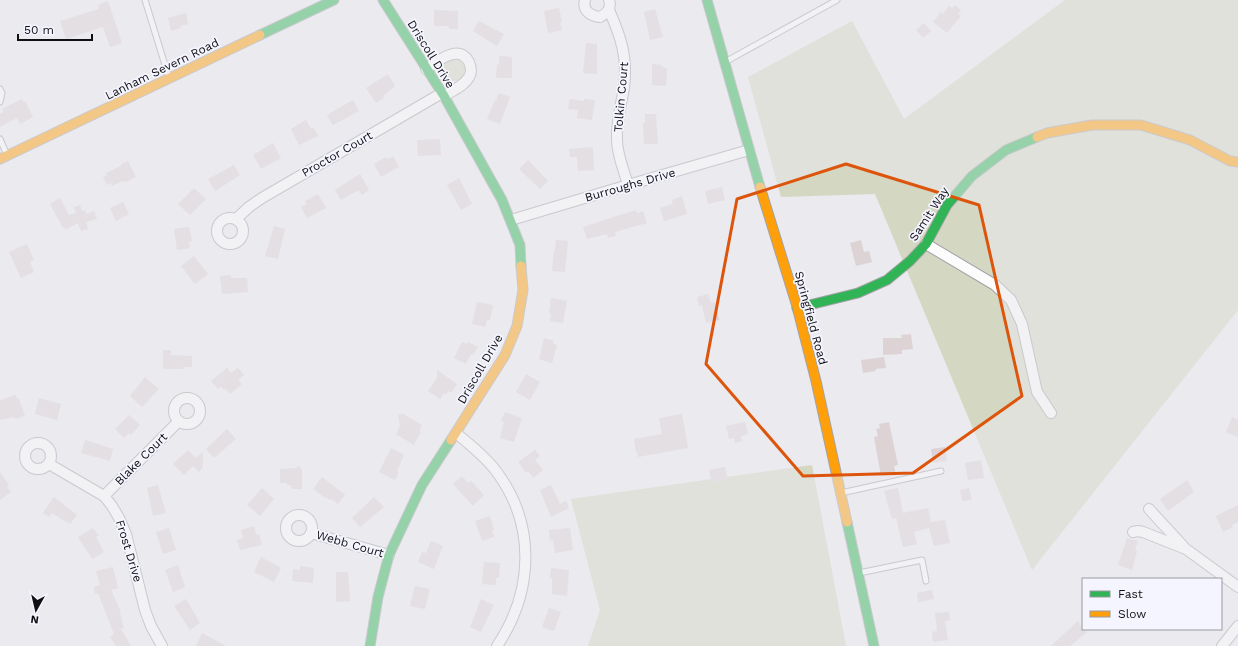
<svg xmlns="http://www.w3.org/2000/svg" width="1238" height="646" font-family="'Work Sans',sans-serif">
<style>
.green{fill:#d4d7c1}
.building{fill:#ddd3d4}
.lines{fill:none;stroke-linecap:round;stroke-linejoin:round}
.lane-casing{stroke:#a3a3a7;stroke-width:7}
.street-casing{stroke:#a3a3a7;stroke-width:12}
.fast-casing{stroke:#a3a3a7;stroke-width:11}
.slow-casing{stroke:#a3a3a7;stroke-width:11}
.lane{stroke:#fcfcfd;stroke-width:5}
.street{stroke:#fcfcfd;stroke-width:10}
.fast{stroke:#30b455;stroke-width:9}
.slow{stroke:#ff9f0a;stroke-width:9}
.marked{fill:none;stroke:#dd550c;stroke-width:3;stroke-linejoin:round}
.labels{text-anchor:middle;stroke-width:3.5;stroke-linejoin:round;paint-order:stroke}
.street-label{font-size:12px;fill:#101013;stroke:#f5f5ff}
</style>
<rect width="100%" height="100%" fill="#eaeaef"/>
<g class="green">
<path d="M1065,0H1238V310L1032,570L875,194L781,197L748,77L852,21L904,119Z"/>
<circle cx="454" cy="70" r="11"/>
<path d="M812,465L846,646H588L600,610L571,499Z"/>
</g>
<g class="building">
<path d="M108,1L122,43L110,47L103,27L66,39L60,21L99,9L98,5Z"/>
<path d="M955,5L961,10L958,14L961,16L947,33L933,22L941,12L943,14L949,6L952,8Z"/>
<path d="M559,8L562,22L560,23L562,30L548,33L544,11Z"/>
<path d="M655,9L663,37L650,40L644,12Z"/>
<path d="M434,10L458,11V29H449V26H434Z"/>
<path d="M186,13L188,24L180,26L181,28L171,31L168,18Z"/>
<path d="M479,21L504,34L497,46L473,31Z"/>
<path d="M924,23L931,31L923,38L916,30Z"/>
<path d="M586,43L597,44V74L583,73Z"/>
<path d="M499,56L512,57V78H496L497,64L499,65Z"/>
<path d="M652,64L662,65V67L667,68L666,86L652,85Z"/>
<path d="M388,74L395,86L383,96L384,98L376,103L366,88Z"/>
<path d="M499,93L510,97L500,124L487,119L495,100L496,101Z"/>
<path d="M22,99L23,102L25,101L33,117L20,124L17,118L0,127V114L4,112L2,109Z"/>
<path d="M570,99L584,101V99L595,100L592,120L577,118L578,110L568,109Z"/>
<path d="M353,100L359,111L333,125L327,115Z"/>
<path d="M645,114H656L658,144H644L643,123H645Z"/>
<path d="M306,120L311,129L313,127L318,136L299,145L291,129Z"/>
<path d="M440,139L441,155L418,156L417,140Z"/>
<path d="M273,143L281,158L261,169L253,155Z"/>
<path d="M593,147L594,170L578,171L577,157H570L569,149Z"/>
<path d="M393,156L399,167L381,177L374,164L386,157L388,159Z"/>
<path d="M528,160L548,181L540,189L519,169Z"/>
<path d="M128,161L136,177L128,181L123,182L122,181L112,186L111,183L107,185L103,177L107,175L106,173L121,166V164Z"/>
<path d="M234,165L240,175L215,191L208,179Z"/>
<path d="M360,174L369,190L362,195L359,190L341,200L335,190Z"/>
<path d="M459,178L472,204L461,210L447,185Z"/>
<path d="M722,187L725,200L708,204L705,191Z"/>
<path d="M194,188L206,199L190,215L178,204Z"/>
<path d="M318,194L326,208L307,218L301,207L307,204L305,201Z"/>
<path d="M682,196L687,214L664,221L660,208L673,204L672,200Z"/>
<path d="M60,198L69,215L76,213L74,207L80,205L82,211L85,210L86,214L94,211L97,219L86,222L88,229L81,231L78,223L65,230L64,227L63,228L50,204Z"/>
<path d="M123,202L129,214L116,221L110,208Z"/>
<path d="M636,210L637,213L643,211L647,223L615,232L616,236L608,238L607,234L587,239L583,227Z"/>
<path d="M274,226L285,229L278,259L265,256Z"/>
<path d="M189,227L192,241L189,242L190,248L177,250L174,229Z"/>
<path d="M556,240L568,241L565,272L552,271L554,250H555Z"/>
<path d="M861,240L864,252L869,251L872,262L856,266L850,243Z"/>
<path d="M27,244L34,260L30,262L34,272L21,278L9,252Z"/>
<path d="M194,256L208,274L195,284L181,266Z"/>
<path d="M231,275V278H247L248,292L222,294L220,276Z"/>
<path d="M708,294L711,303L715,302L719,320L706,323L702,305L699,306L697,297Z"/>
<path d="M551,298L567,301L563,323L550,321L551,313H549Z"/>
<path d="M477,302L493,305L490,320H487L485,327L472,324Z"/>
<path d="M911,334L913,349L902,350V354L883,355V338H902L901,335Z"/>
<path d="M544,338L554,341L553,344L557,345L552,363L539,359Z"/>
<path d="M462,342L467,344L468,342L478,347L473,355L471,354L466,364L454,358Z"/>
<path d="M163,350H171V355L192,356V367H183V369H163Z"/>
<path d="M884,357L886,368L875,369L876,371L863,373L861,360Z"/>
<path d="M227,368L231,373L238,368L244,375L238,380L242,384L230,394L226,389L224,390L221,387L218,389L211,381Z"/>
<path d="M437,370L457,384L451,393L448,391L446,395L444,393L440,399L428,391L437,378Z"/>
<path d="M526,374L540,382L530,400L516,392Z"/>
<path d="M145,377L159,389L142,407L130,396Z"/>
<path d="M16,395L17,399H19L25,416L15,419L14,417L0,420V400Z"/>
<path d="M39,398L61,404L57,420L35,414Z"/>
<path d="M505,412L522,418L514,442L500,438L504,422L501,421Z"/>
<path d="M403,414L422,425L419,431L421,432L414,445L396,434L400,426L398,415Z"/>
<path d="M682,414L688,448L638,457L637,452H636L634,439L662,434L659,418Z"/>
<path d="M129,415L140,425L131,435L129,433L124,438L115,429Z"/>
<path d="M1232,417L1238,420V437L1226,432Z"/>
<path d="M745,422L748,434L741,436L742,441L735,443L734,438L729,439L726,426Z"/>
<path d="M889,422L898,465L894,466L896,474L881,476L874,437L878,436L876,429L880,428L879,424Z"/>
<path d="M227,429L236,439L214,458L206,449Z"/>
<path d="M85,440L113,449L110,461L81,453Z"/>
<path d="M945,447L947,461L933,463L931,449Z"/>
<path d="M391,448L404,455L397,471L399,472L395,480L379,472Z"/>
<path d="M188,450L196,458L203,452V467L199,472L193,466L184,475L173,464Z"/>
<path d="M535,450L540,456L535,460L543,470L533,478L528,471L526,473L518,462Z"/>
<path d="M981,460L984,478L968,480L965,463Z"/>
<path d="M299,466L302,470V489H292L291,485H287V483H280V469L296,468Z"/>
<path d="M725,467L728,480L712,483L709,470Z"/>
<path d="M0,472L9,485L7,487L11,492L0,500Z"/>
<path d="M462,476L468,483L471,481L484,495L473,506L453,484Z"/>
<path d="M322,477L345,495L338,504L331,499L330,500L325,497H324L313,489Z"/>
<path d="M1187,480L1194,492L1168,511L1160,499Z"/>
<path d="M158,485L166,513L153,516L147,488Z"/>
<path d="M551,485L560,504L566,501L569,508L551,517L540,490Z"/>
<path d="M262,488L274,499L260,516L247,505Z"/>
<path d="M898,488L903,513L928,508L931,522L945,520L950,543L934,546L929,528L914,532L917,544L903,547L896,518L892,519L884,491Z"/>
<path d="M969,488L972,500L962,501L960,490Z"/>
<path d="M54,497L77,515L70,524L67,520L68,523L52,513L49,517L43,513Z"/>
<path d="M374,497L384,507L360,527L352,518Z"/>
<path d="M1238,505V522L1232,525L1233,527L1223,532L1216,516Z"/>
<path d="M490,516L494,530H492L494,537L482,541L475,521Z"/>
<path d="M254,526L256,535L259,534L262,545L240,550L237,540L243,538L241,530Z"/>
<path d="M93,528L99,536L96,537L104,552L92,559L78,537Z"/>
<path d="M169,528L176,550L163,554L156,532Z"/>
<path d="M570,528L573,550L555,553L553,540L550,541L549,530Z"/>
<path d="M1127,538L1138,541L1135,551H1137L1132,570L1118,565Z"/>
<path d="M431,541L443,546L434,569L418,562L422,552L426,553Z"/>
<path d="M261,557L281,568L274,582L254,572Z"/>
<path d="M484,562L500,563L499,578H496V585L482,584Z"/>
<path d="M178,565L185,587L173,592L165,570Z"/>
<path d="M300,566L314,568L313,583L292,581L293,569L300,570Z"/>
<path d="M113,567L118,588L111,590L121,612L120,613L122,619H121L124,628L121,629L131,646H116L110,637L114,634L98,593L95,594L94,587L100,585L96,571Z"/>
<path d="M551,568L569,570L567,596L552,594V578H550Z"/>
<path d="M336,572H348L350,601L336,602Z"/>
<path d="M415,586L430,589L425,609L410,606Z"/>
<path d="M932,590L934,599L918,602L917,593Z"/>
<path d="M186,599L200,623L190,630L174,606Z"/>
<path d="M481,599L494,605L481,632L470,627Z"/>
<path d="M549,608L561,612L554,631L542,627Z"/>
<path d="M949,612L950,620L945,621L948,640L933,642L932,632L937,631L935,613Z"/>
<path d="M1078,621L1083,629L1087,632L1070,646H1051Z"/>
<path d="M202,633L226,646H196Z"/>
</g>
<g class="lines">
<defs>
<g id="lane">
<path d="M145,0L169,78"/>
<path d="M725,62L837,0"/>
<path d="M0,89L2,93L0,102"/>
<path d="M0,139L7,155"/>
<path d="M841,493L941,471"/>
<path d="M859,573L922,560L926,581"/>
</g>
<g id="street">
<path d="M585,0C582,11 591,16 600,17C606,14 612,8 609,0"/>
<path d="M609,10C621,37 628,58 624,88C621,105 616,122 617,140C617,155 624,170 628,185"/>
<path d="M426,69C438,61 459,43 469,62C471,67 472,73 469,77C464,86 452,91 444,96"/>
<circle cx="230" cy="231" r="13"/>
<path d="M236,219L249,207L262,198L442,93"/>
<path d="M511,220L628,185L749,150"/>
<path d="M926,244L995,285L1011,300L1022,324L1037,392L1051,413"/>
<circle cx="187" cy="411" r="13"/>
<path d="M456,433C470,445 485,456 496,471C536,524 534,591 497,646"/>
<circle cx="38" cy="456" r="13"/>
<path d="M49,464L104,496L112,506L119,518L126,534L145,610L151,626L162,646"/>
<path d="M104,496L179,421"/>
<path d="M1149,509L1183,546"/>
<circle cx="299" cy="528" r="13"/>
<path d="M1133,532L1138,531L1143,532L1186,549L1238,587"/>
<path d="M311,533L389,555"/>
<path d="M1222,646L1238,626"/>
</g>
<g id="fast">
<path d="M383,0L444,96L502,200L520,245L521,266"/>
<path d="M707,0L760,187"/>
<path d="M260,35L334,0"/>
<path d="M797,308L858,293L887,280L910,261L926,244L947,205L972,176L1006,150L1037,137"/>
<path d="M847,522L874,646"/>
<path d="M370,646L378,597L389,555L422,485L451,440"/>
</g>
<g id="slow">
<path d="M1037,137L1047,133L1092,125H1141L1190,140L1230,161L1238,162"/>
<path d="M0,159L260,35"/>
<path d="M760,187L796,303L816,381L847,522"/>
<path d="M451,440L505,355L517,326L523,290L521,266"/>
</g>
</defs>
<use href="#lane" class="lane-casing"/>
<use href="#street" class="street-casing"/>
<use href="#fast" class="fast-casing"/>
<use href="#slow" class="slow-casing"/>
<use href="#lane" class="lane"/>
<use href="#street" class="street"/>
<use href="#fast" class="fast"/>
<use href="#slow" class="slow"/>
</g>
<path d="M0 0H1238V646H0ZM846,164L979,205L1022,396L913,473L803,476L706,364L737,199Z" fill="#eaeaef" fill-opacity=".55" fill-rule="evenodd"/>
<path class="marked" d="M846,164L979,205L1022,396L913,473L803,476L706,364L737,199Z"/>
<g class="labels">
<g class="street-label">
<text transform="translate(431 54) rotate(58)" y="4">Driscoll Drive</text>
<text transform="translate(162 69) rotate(-26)" y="4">Lanham Severn Road</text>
<text transform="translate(621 97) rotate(-85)" y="4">Tolkin Court</text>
<text transform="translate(337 154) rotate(-30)" y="4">Proctor Court</text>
<text transform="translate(630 185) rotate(-16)" y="4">Burroughs Drive</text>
<text transform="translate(929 214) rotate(-57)" y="4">Samit Way</text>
<text transform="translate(811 318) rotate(75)" y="4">Springfield Road</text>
<text transform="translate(480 369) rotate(-60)" y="4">Driscoll Drive</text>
<text transform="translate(141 459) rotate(-45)" y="4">Blake Court</text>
<text transform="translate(350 544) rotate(16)" y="4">Webb Court</text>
<text transform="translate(129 551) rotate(73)" y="4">Frost Drive</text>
</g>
</g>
<rect x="1082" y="578" width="140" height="52" fill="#f5f5ff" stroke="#9999a1"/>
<rect x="1090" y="591" width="20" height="6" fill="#30b455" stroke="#9999a1"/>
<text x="1118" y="598" font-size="12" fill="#101013">Fast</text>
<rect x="1090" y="611" width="20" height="6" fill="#ff9f0a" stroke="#9999a1"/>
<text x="1118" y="618" font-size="12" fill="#101013">Slow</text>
<g transform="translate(36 610) rotate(188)" stroke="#f5f5ff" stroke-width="3" paint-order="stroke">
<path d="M0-3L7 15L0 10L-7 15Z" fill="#101013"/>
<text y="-6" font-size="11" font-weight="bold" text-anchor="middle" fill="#101013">N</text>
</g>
<path d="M18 34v6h74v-6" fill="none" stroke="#101013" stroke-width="2"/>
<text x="24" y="34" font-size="12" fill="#101013" stroke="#f5f5ff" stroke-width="3" paint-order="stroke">50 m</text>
</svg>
